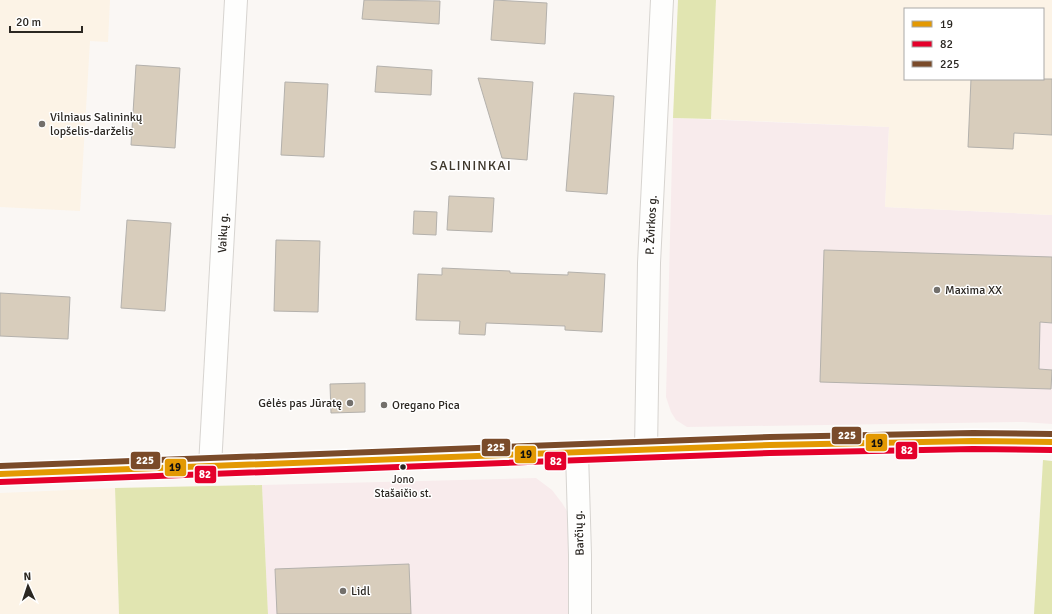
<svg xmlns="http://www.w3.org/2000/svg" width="1052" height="614" font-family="Signika,sans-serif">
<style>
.commercial{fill:#f8ebec}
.built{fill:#fcf3e6;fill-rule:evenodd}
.green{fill:#e1e5b1}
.building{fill:#d8cdbc;stroke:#b4b1ac}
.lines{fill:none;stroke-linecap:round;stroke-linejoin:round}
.minor-casing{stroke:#d7d4d0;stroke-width:24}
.secondary-casing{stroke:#d7d4d0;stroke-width:24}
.minor{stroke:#fefefd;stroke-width:22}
.secondary{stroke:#fefefd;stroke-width:22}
.bus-1-casing{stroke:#fff;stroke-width:9}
.bus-2-casing{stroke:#fff;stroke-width:9}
.bus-3-casing{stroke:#fff;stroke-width:9}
.bus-1{stroke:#e39903;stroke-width:6}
.bus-2{stroke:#e4002b;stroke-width:6}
.bus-3{stroke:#7a4b2a;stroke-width:6}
.poi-dot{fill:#73706c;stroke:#fff;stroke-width:1.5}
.bus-dot{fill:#2b2722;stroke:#fff;stroke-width:1.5}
.labels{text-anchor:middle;stroke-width:3;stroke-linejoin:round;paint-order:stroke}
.bus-label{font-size:11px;fill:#2b2722;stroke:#fff}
.poi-label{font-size:12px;fill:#2b2722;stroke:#fff;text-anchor:start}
.street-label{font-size:12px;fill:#2b2722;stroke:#fff}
.quarter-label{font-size:14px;letter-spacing:1px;fill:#3f382c;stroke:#fff}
.line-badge{stroke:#fff;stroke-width:1.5}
.badge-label{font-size:11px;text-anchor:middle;font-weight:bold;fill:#fff}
.pale-badge-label{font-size:11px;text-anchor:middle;font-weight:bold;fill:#111}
</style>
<rect width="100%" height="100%" fill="#faf7f4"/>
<g class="commercial">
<path d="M673,118L889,127L885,207L1052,215V424L1023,422L687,427L676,420L671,412L666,397Z"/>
<path d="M536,478L552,490L562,503L567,511L570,524L569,614H268L262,485Z"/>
</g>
<g class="built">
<path d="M0,0H110L108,42L90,41L80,211L0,207Z"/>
<path d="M716,0H1052V215L885,207L889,127L711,119ZM905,9H1043V79H905Z"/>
<path d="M115,488L119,614H0V493Z"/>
</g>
<g class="green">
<path d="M678,0H716L711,119L673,118Z"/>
<path d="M1043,460L1052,461V614H1034Z"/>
<path d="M262,485L268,614H119L115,488Z"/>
</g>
<g class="building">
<path d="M364,0L440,1L439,24L362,19Z"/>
<path d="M494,0L547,3L545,44L491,40Z"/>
<path d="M136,65L180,68L175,148L131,145Z"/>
<path d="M377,66L432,70L431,95L375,92Z"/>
<path d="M478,78L533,82L527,160L502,158Z"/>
<path d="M971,79H1052V135L1014,133L1013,149L968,147Z"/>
<path d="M285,82L328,84L324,157L281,155Z"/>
<path d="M574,93L614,96L607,194L566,191Z"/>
<path d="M449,196L494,198L492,232L447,230Z"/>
<path d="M414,211L437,212L436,235L413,234Z"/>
<path d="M127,220L171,223L165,311L121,308Z"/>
<path d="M276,240L320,241L318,312L274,311Z"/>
<path d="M824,250L1052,257V323L1040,322L1039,369L1052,370L1051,389L820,382Z"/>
<path d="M442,268L510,271V273L568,275V272L605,274L602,332L565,330V326L486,323L485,335L459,334L460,321L416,320L418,274L442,275Z"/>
<path d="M0,293L70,297L68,339L0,336Z"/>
<path d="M365,383V412L331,413L330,384Z"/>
<path d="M409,564L411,614H277L275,569Z"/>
</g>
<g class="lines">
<defs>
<g id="minor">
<path d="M646,450L649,263L662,0"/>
<path d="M577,452L580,555V614"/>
<path d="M210,466L236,0"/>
</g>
<path id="secondary" d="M0,474L770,445L973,441L1052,442"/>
</defs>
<use href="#minor" class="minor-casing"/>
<use href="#secondary" class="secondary-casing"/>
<use href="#minor" class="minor"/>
<use href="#secondary" class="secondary"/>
<defs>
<path id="bus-1" d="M0,474L770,445L973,441L1052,442"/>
<path id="bus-2" d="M0,482L770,453L973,449L1052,450"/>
<path id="bus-3" d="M0,466L770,437L973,433L1052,434"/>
</defs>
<use href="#bus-1" class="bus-1-casing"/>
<use href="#bus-2" class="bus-2-casing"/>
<use href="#bus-3" class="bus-3-casing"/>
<use href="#bus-1" class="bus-1"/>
<use href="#bus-2" class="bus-2"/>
<use href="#bus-3" class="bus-3"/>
</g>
<g class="poi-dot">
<circle cx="42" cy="124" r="4"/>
<circle cx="937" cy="290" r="4"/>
<circle cx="350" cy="403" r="4"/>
<circle cx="384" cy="405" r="4"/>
<circle cx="343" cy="591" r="4"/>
</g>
<circle class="bus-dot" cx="403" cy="467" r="3.5"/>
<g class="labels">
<g class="bus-label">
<text x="403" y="483">Jono<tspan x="403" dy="14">Stašaičio st.</tspan></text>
</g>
<g class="poi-label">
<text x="50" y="121">Vilniaus Salininkų<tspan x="50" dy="14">lopšelis-darželis</tspan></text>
<text x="945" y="294">Maxima XX</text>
<text x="342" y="407" text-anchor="end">Gėlės pas Jūratę</text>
<text x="392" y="409">Oregano Pica</text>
<text x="351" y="595">Lidl</text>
</g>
<g class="street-label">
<text transform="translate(651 225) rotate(-87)" y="4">P. Žvirkos g.</text>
<text transform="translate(223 233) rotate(-87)" y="4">Vaikų g.</text>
<text transform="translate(579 533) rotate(-92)" y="4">Barčių g.</text>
</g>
<g class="quarter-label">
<text x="471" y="170">SALININKAI</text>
</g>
</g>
<g class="line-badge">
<rect x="831" y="426" width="31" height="19" rx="4" fill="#7a4b2a"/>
<rect x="865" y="433" width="23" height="19" rx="4" fill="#e39903"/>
<rect x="481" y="438" width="30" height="19" rx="4" fill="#7a4b2a"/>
<rect x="895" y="441" width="23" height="19" rx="4" fill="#e4002b"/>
<rect x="514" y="445" width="23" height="19" rx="4" fill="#e39903"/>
<rect x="130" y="451" width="31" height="19" rx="4" fill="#7a4b2a"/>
<rect x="544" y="451" width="23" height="20" rx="4" fill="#e4002b"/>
<rect x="164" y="458" width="23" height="19" rx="4" fill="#e39903"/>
<rect x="194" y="465" width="23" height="19" rx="4" fill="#e4002b"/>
</g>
<g class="badge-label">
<text x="847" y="439">225</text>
<text x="496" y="451">225</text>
<text x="907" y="454">82</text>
<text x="145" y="464">225</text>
<text x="556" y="465">82</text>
<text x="205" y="478">82</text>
</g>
<g class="pale-badge-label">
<text x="877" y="447">19</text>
<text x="526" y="458">19</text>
<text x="175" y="471">19</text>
</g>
<rect x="904" y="8" width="140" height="72" fill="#ffffff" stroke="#aaa9a7"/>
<rect x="912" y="21" width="20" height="6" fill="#e39903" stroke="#aaa9a7"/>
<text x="940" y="28" font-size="12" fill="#2b2722">19</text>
<rect x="912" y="41" width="20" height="6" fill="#e4002b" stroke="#aaa9a7"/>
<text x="940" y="48" font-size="12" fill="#2b2722">82</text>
<rect x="912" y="61" width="20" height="6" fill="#7a4b2a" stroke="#aaa9a7"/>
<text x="940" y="68" font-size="12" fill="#2b2722">225</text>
<g transform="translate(28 586) rotate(357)" stroke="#ffffff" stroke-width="3" paint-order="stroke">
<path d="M0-3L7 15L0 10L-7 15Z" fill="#2b2722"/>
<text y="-6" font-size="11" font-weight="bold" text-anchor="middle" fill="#2b2722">N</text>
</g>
<path d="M10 26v6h72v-6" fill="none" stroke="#2b2722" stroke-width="2"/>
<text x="16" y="26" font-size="12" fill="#2b2722" stroke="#ffffff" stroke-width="3" paint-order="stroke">20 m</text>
</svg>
